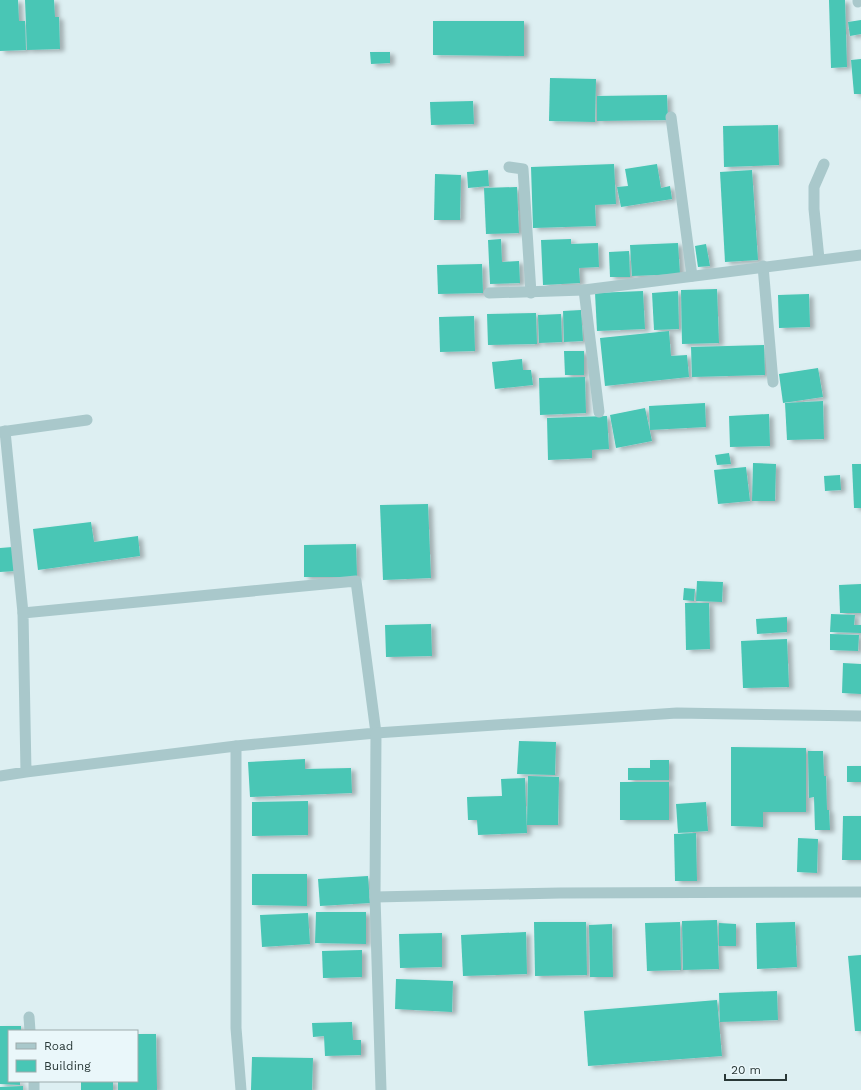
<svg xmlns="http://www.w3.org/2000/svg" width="861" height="1090" font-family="'Work Sans',sans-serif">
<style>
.building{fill:#48c6b5;filter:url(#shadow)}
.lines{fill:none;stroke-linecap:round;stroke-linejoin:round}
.minor{stroke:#a9c8cb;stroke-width:11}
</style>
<defs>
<filter id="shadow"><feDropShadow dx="4.5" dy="2.5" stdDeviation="2" flood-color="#0004"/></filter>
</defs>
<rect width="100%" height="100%" fill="#ddeff2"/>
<g class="building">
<path d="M0,0H18L19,21H25L26,50L0,51Z"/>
<path d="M25,0H54L55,17H59L60,49L27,50Z"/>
<path d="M829,0H845L847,67L831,68Z"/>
<path d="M861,20V34L850,36L848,22Z"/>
<path d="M433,21H524V56L433,55Z"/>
<path d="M370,52H390V63L371,64Z"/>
<path d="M861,59V94H854L851,60Z"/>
<path d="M550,78L596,79L595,122L549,121Z"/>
<path d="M667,95L668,120L597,121V96Z"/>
<path d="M473,101L474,124L431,125L430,102Z"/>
<path d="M778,125L779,165L724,167L723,126Z"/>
<path d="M614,164L616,204L595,205L596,226L533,228L531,167Z"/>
<path d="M657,164L661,188L670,186L672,199L621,207L617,187L628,186L625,169Z"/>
<path d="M488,170L489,186L468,188L467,172Z"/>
<path d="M752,170L758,260L725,262L720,172Z"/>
<path d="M435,174L461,175L460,220H434Z"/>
<path d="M517,187L519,233L486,234L484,188Z"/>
<path d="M501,239L502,262L519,261L520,283L490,284L488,240Z"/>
<path d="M571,239V244L598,243L599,267L579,268L580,283L543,285L541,240Z"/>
<path d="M678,243L680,274L632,276L630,245Z"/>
<path d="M706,244L710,266L698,267L695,246Z"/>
<path d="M629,251L630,277H610L609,252Z"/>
<path d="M482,264L483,293L438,294L437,265Z"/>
<path d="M717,289L719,343L682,344L681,290Z"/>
<path d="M643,291L645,329L597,331L595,293Z"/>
<path d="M678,291L679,329L654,330L652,293Z"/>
<path d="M809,294L810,327L779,328L778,295Z"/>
<path d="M581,310L583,341L564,342L563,311Z"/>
<path d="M536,313L537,344L488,345L487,314Z"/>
<path d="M561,314L562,342L539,343L538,315Z"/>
<path d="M474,316L475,351L440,352L439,317Z"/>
<path d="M669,331L671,356L687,355L689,377L605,386L600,338Z"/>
<path d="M764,345L765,375L692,377L691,347Z"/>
<path d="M564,351H584V375H565Z"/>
<path d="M522,359L523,370H531L533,385L495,389L492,362Z"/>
<path d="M818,368L823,397L783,403L779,374Z"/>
<path d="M585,377L586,413L540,415L539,378Z"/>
<path d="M823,401L824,439L787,440L785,403Z"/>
<path d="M705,403L706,427L650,430L649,406Z"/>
<path d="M645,408L652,441L616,448L610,415Z"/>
<path d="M769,414L770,446L730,447L729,416Z"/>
<path d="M607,416L609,449L592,450V458L548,460L547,418Z"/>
<path d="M729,453L731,464L717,465L715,455Z"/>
<path d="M753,463L776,464L775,501H752Z"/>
<path d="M852,464H861V508H854Z"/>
<path d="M746,467L750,501L718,504L714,470Z"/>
<path d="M840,475L841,490L825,491L824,476Z"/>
<path d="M428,504L431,578L383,580L380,505Z"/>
<path d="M91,522L94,542L138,536L140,556L38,570L33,529Z"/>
<path d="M356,544L357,577H304V545Z"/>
<path d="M13,547L15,571L0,572V548Z"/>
<path d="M697,581L723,582L722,602L696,601Z"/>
<path d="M861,584V613H840L839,585Z"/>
<path d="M684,588L695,589L694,601L683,600Z"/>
<path d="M685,603H709L710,649L686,650Z"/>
<path d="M831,614L855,615L854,625H861V633L830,632Z"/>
<path d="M787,617V632L757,634L756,619Z"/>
<path d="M431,624L432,656L386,657L385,625Z"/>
<path d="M830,634L859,635L858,651L830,650Z"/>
<path d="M787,639L789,687L743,688L741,641Z"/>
<path d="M843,663L861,664V694L842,693Z"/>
<path d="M519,741L556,742L555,775L517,774Z"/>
<path d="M731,747L806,748V812H763V827L731,826Z"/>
<path d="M808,751H823L824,776H826L827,810H829L830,830H815L814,797L809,798Z"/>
<path d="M305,759V769L351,768L352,793L250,797L248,762Z"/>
<path d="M650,760H669V780H628V768H650Z"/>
<rect x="847" y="766" width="14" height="16"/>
<path d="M528,776L559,777L558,825H527Z"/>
<path d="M525,778L527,833L478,835L477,820H468L467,797L502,796L501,779Z"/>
<rect x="620" y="782" width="49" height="38"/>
<path d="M308,801V835L252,836V802Z"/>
<path d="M706,802L708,831L678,833L676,804Z"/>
<path d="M843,816H861V860H842Z"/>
<path d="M696,833L697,881H675L674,834Z"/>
<path d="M798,838L818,839L817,873L797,872Z"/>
<path d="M252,874H307V906L252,905Z"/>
<path d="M368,876L370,903L320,906L318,879Z"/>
<path d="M316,912H366V944L315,943Z"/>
<path d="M308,913L310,944L262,947L260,915Z"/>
<path d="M717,920L719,969L683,970L682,921Z"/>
<path d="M534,922H586L587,975L535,976Z"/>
<path d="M680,922L681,970L647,971L645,923Z"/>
<path d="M795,922L797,967L757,969L756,923Z"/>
<path d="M719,923L736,924V946H719Z"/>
<path d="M612,924L613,977H590L589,925Z"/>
<path d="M526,932L527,974L463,976L461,935Z"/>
<path d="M442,933V967L400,968L399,934Z"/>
<path d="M362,950V977L323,978L322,951Z"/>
<path d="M861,955V1031H855L848,956Z"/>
<path d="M396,979L453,981L452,1012L395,1009Z"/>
<path d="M777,991L778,1020L720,1022L719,993Z"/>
<path d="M717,1000L722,1056L588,1066L584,1011Z"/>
<path d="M352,1022L353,1040H361V1055L325,1056L324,1036L313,1037L312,1023Z"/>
<path d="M0,1026H21V1031H9V1081H20V1085L0,1084Z"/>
<path d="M137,1034H156L157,1090H118V1081H137Z"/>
<path d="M252,1057L313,1058L312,1090H251Z"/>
<rect x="81" y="1081" width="32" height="9"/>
<path d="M23,1086V1090H0V1087Z"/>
</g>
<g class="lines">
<g class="minor">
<path d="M858,2V0"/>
<path d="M671,117L692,276"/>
<path d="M509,167L523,169L531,293"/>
<path d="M819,259L814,209V187L824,164"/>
<path d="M763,266L773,382"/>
<path d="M584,290L599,412"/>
<path d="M489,293L584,290L861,255"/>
<path d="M5,431L23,613"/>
<path d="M0,432L87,420"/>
<path d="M236,746V1028L241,1090"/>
<path d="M0,776L26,772L236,746L376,733L356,581L23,613L26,772"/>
<path d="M375,897L560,893L861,892"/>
<path d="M29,1017L30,1031"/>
<path d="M34,1081V1090"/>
<path d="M381,1090L375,897L376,733L677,713L861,716"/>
</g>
</g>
<rect x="8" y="1030" width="130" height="52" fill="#eaf7fa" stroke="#9dabac"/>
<rect x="16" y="1043" width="20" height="6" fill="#a9c8cb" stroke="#9dabac"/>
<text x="44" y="1050" font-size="12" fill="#293837">Road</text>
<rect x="16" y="1060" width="20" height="12" fill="#48c6b5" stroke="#9dabac"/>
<text x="44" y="1070" font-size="12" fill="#293837">Building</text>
<path d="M725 1074v6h61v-6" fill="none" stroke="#293837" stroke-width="2"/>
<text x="731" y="1074" font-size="12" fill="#293837" stroke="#eaf7fa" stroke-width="3" paint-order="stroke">20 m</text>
</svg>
